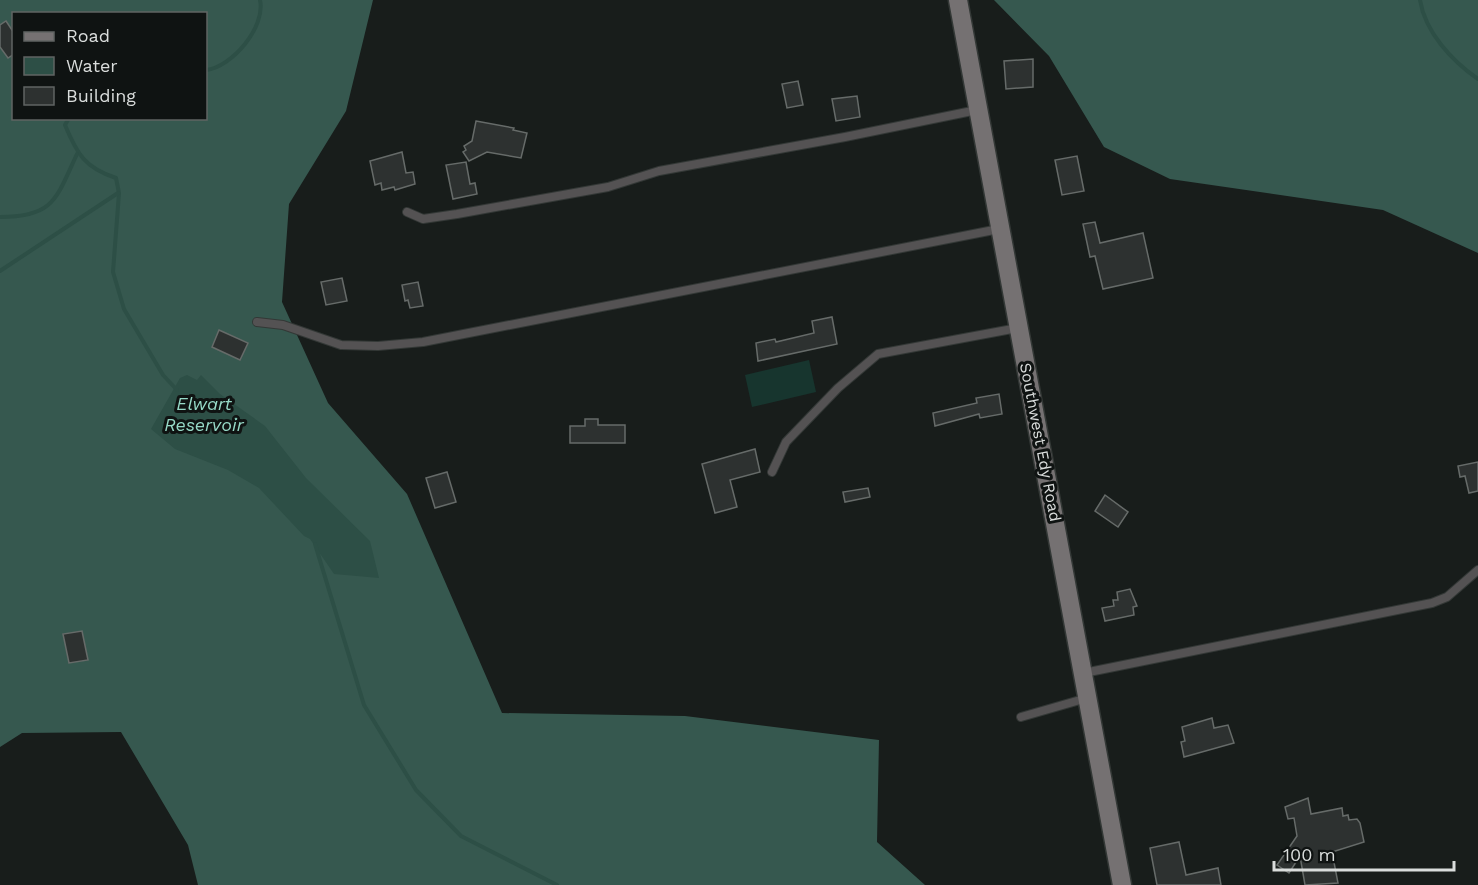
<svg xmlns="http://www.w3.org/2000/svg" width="1478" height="885" font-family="'Work Sans',sans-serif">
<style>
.green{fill:#17352e}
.forest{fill:#36584f;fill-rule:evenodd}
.water{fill:#2d4f46}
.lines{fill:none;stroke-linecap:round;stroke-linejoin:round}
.stream{stroke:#2d4f46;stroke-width:4}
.building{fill:#2d3130;stroke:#666b69;stroke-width:1.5}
.lane-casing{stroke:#333836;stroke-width:10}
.secondary-casing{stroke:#333836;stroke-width:21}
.lane{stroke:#545253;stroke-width:8}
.secondary{stroke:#757172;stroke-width:18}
.labels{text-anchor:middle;stroke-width:6;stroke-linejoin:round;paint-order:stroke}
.street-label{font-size:16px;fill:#dadddc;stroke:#0f1312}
.water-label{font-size:18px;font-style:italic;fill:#97dac8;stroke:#0f1312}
</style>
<rect width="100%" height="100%" fill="#181d1b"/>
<path class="green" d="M809,360L816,392L752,407L745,375Z"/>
<g class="forest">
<path d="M0,0H373L346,111L289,204L282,302L328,403L407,494L502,713L685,716L879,740L877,842L925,885H198L188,845L121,732L22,733L0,747ZM14,14H206V118H14Z"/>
<path d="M994,0H1478V253L1383,210L1170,179L1104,147L1049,56Z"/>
</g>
<path class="water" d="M187,375L197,380L201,375L220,394L265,426L306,478L370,541L379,578L334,574L310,539L304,536L259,488L228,470L175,449L151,429L180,378Z"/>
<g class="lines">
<g class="stream">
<path d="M1420,0C1425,32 1452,61 1478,79"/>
<path d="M206,70C232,67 266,27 260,0"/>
<path d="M69,118L65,125C77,154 85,168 116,178L119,193L113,272L124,309L163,375L177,390"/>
<path d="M0,217C54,217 56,199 77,154"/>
<path d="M0,271L118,193"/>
<path d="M315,544L364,705L416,790L461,836L557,885"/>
</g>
</g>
<g class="building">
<path d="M6,21L14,33V54L8,58L0,47V25Z"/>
<path d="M1033,59V87L1006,89L1004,61Z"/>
<path d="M798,81L803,105L787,108L782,84Z"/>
<path d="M857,96L860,117L836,121L832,99Z"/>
<path d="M476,121L514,128L513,130L527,133L521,158L487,152L469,161L463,152L466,150L464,146L472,141Z"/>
<path d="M402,152L406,173L413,172L415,184L395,190L394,187L382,190L381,183L375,185L370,161Z"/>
<path d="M1077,156L1084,191L1062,195L1055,160Z"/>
<path d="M466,162L470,184L475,183L477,194L453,199L446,165Z"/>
<path d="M1095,222L1100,243L1143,233L1153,278L1103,289L1095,256L1090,257L1083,224Z"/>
<path d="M342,278L347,301L326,305L321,282Z"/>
<path d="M418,282L423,306L410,308L408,300L405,301L402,285Z"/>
<path d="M832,317L837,344L758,361L756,343L775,339L776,342L814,333L812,321Z"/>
<path d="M219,330L248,343L240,360L212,347Z"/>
<path d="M999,394L1002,414L980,418L979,414L935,426L933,413L977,403L976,398Z"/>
<path d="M585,419H598V425H625V443H570V426H585Z"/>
<path d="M755,449L760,472L730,480L737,507L715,513L702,464Z"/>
<path d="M1478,462V491L1469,493L1465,476L1460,477L1458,466Z"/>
<path d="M447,472L456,502L435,508L426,478Z"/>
<path d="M868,488L870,497L845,502L843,492Z"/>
<path d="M1105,495L1128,512L1118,527L1095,511Z"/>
<path d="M1130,589L1137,606L1133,607L1134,615L1105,621L1102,608L1114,606L1113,600H1118L1117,592Z"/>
<path d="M82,631L88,660L69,663L63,634Z"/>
<path d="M1212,718L1214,728L1228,725L1234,743L1184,757L1181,742L1185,741L1182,727Z"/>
<path d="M1308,798L1311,814L1342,808L1343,816L1348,815L1349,820L1357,819L1360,823L1364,842L1332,852L1338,883L1305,885L1300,856L1289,873L1277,865L1297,836L1294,818L1288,819L1285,807Z"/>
<path d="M1179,842L1186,875L1218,868L1221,885H1157L1150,848Z"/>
</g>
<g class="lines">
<defs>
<g id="lane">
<path d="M407,212L423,219L457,214L608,187L659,171L845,137L977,110"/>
<path d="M257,322L283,325L341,345L378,346L423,342L999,229"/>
<path d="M772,472L786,442L838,388L878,354L1018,328"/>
<path d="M1084,673L1432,603L1447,597L1478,570"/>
<path d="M1021,717L1087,698"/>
</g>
<path id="secondary" d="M958,0L1122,885"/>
</defs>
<use href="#lane" class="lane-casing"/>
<use href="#secondary" class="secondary-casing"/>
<use href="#lane" class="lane"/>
<use href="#secondary" class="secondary"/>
</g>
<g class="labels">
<g class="street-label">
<text transform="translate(1041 442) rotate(79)" y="6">Southwest Edy Road</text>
</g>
<g class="water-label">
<text x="204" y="410">Elwart<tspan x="204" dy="21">Reservoir</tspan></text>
</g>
</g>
<rect x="12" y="12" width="195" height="108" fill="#0f1312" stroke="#606463" stroke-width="1.5"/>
<rect x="24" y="32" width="30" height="9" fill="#757172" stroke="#606463" stroke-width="1.5"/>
<text x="66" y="42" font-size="18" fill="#dadddc">Road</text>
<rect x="24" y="57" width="30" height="18" fill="#2d4f46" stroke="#606463" stroke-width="1.5"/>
<text x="66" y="72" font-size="18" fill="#dadddc">Water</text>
<rect x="24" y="87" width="30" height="18" fill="#2d3130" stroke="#606463" stroke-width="1.5"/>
<text x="66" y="102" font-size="18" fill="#dadddc">Building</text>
<path d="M1274 861v9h180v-9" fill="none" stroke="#dadddc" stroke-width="3"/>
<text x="1283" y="861" font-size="18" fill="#dadddc" stroke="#0f1312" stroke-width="4.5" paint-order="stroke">100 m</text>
</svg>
